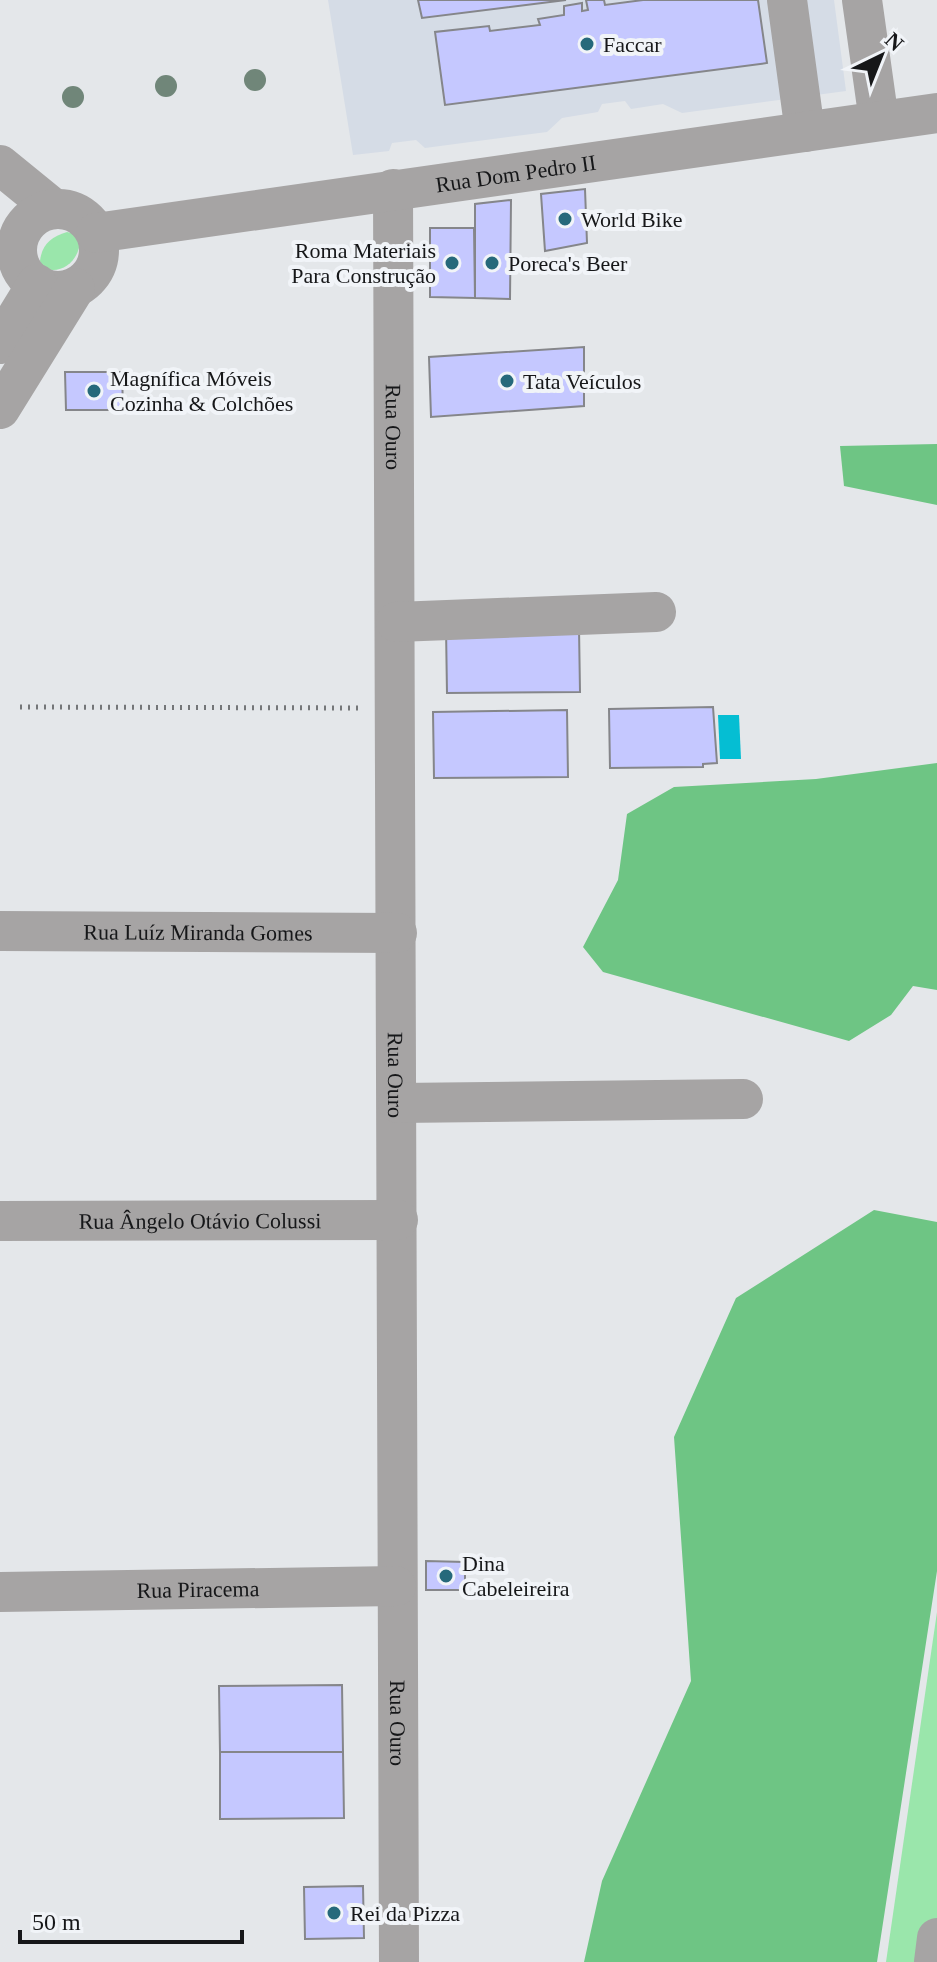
<svg xmlns="http://www.w3.org/2000/svg" width="937" height="1962" font-family="Georgia,serif">
<style>
.built{fill:#d5dce6}
.green{fill:#9ae6ab}
.forest{fill:#6ec584}
.water{fill:#05bed3}
.building{fill:#c5c8ff;stroke:#85868a;stroke-width:2}
.lines{fill:none;stroke-linecap:round;stroke-linejoin:round}
.path{stroke:#747678;stroke-width:5;stroke-dasharray:2 6;stroke-linecap:butt}
.minor{stroke:#a6a4a4;stroke-width:40}
.tree{fill:#708679}
.poi-dot{fill:#26697b;stroke:#f1f4f8;stroke-width:3}
.labels{text-anchor:middle;stroke-width:8;stroke-linejoin:round;paint-order:stroke}
.poi-label{font-size:22px;fill:#161719;stroke:#f1f4f8;text-anchor:start}
.street-label{font-size:22px;fill:#161719;stroke:#f1f4f8}
</style>
<rect width="100%" height="100%" fill="#e4e7ea"/>
<path class="built" d="M328,0H834L846,91L682,113L663,104L631,109L625,101L602,104L598,112L562,118L547,132L425,148L416,140L392,143L389,151L353,155Z"/>
<g class="green">
<path d="M67,232L79,235C84,255 64,277 43,268L40,261C42,244 51,237 67,232Z"/>
<path d="M937,1612V1962H886Z"/>
</g>
<g class="forest">
<path d="M937,444V505L844,486L840,446Z"/>
<path d="M937,763V990L913,986L891,1015L849,1041L603,972L583,947L618,880L627,814L674,787L816,779Z"/>
<path d="M874,1210L937,1222V1571L877,1962H584L602,1881L691,1681L674,1437L736,1298Z"/>
</g>
<path class="water" d="M739,715L741,759H720L718,715Z"/>
<g class="building">
<path d="M418,0H566L422,18Z"/>
<path d="M586,0H604L605,5L643,0H758L767,63L445,105L435,32L489,26L490,31L540,25L538,19L564,15V6L582,3V11L588,10Z"/>
<path d="M585,189L587,243L545,251L541,194Z"/>
<path d="M511,200L510,299L475,298V204Z"/>
<path d="M430,228H474L475,298L430,297Z"/>
<path d="M584,347V406L431,417L429,357Z"/>
<path d="M65,372H122L123,410H66Z"/>
<path d="M446,628H579L580,692L447,693Z"/>
<path d="M713,707L717,763L703,764V767L610,768L609,709Z"/>
<path d="M567,710L568,777L434,778L433,712Z"/>
<path d="M426,1561L465,1562V1590H426Z"/>
<path d="M342,1685L343,1752H220L219,1686Z"/>
<path d="M220,1752H343L344,1818L220,1819Z"/>
<path d="M363,1886L364,1938L305,1939L304,1887Z"/>
</g>
<g class="lines">
<path class="path" d="M20,707L363,708"/>
<g class="minor">
<path d="M787,0L805,132"/>
<path d="M862,0L879,121"/>
<path d="M0,165L54,209"/>
<path id="s1" d="M393,189L399,1962"/>
<circle cx="58" cy="250" r="41"/>
<path id="s2" d="M96,233L937,113"/>
<path d="M0,344L37,284"/>
<path d="M0,409L75,288"/>
<path d="M396,622L656,612"/>
<path id="s3" d="M0,931L397,933"/>
<path d="M398,1103L743,1099"/>
<path id="s4" d="M0,1221L398,1220"/>
<path id="s5" d="M0,1592L396,1586"/>
<path d="M934,1962L937,1938"/>
</g>
</g>
<g class="tree">
<circle cx="255" cy="80" r="11"/>
<circle cx="166" cy="86" r="11"/>
<circle cx="73" cy="97" r="11"/>
</g>
<g class="poi-dot">
<circle cx="587" cy="44" r="8"/>
<circle cx="565" cy="219" r="8"/>
<circle cx="452" cy="263" r="8"/>
<circle cx="492" cy="263" r="8"/>
<circle cx="507" cy="381" r="8"/>
<circle cx="94" cy="391" r="8"/>
<circle cx="446" cy="1576" r="8"/>
<circle cx="334" cy="1913" r="8"/>
</g>
<g class="labels">
<g class="poi-label">
<text x="603" y="52">Faccar</text>
<text x="581" y="227">World Bike</text>
<text x="436" y="258" text-anchor="end">Roma Materiais<tspan x="436" dy="25">Para Construção</tspan></text>
<text x="508" y="271">Poreca's Beer</text>
<text x="110" y="386">Magnífica Móveis<tspan x="110" dy="25">Cozinha &amp; Colchões</tspan></text>
<text x="523" y="389">Tata Veículos</text>
<text x="462" y="1571">Dina<tspan x="462" dy="25">Cabeleireira</tspan></text>
<text x="350" y="1921">Rei da Pizza</text>
</g>
<g class="street-label">
<text dy="8" stroke="none"><textPath href="#s2" startOffset="424">Rua Dom Pedro II</textPath></text>
<text dy="8" stroke="none"><textPath href="#s1" startOffset="238">Rua Ouro</textPath></text>
<text dy="8" stroke="none"><textPath href="#s3" startOffset="198">Rua Luíz Miranda Gomes</textPath></text>
<text dy="8" stroke="none"><textPath href="#s1" startOffset="886">Rua Ouro</textPath></text>
<text dy="8" stroke="none"><textPath href="#s4" startOffset="200">Rua Ângelo Otávio Colussi</textPath></text>
<text dy="8" stroke="none"><textPath href="#s5" startOffset="198">Rua Piracema</textPath></text>
<text dy="8" stroke="none"><textPath href="#s1" startOffset="1534">Rua Ouro</textPath></text>
</g>
</g>
<g transform="translate(881 56) rotate(43)" stroke="#f1f4f8" stroke-width="6" paint-order="stroke">
<path d="M0-6L14 30L0 20L-14 30Z" fill="#161719"/>
<text y="-12" font-size="22" font-weight="bold" text-anchor="middle" fill="#161719">N</text>
</g>
<path d="M20 1930v12h222v-12" fill="none" stroke="#161719" stroke-width="4"/>
<text x="32" y="1930" font-size="24" fill="#161719" stroke="#f1f4f8" stroke-width="6" paint-order="stroke">50 m</text>
</svg>
